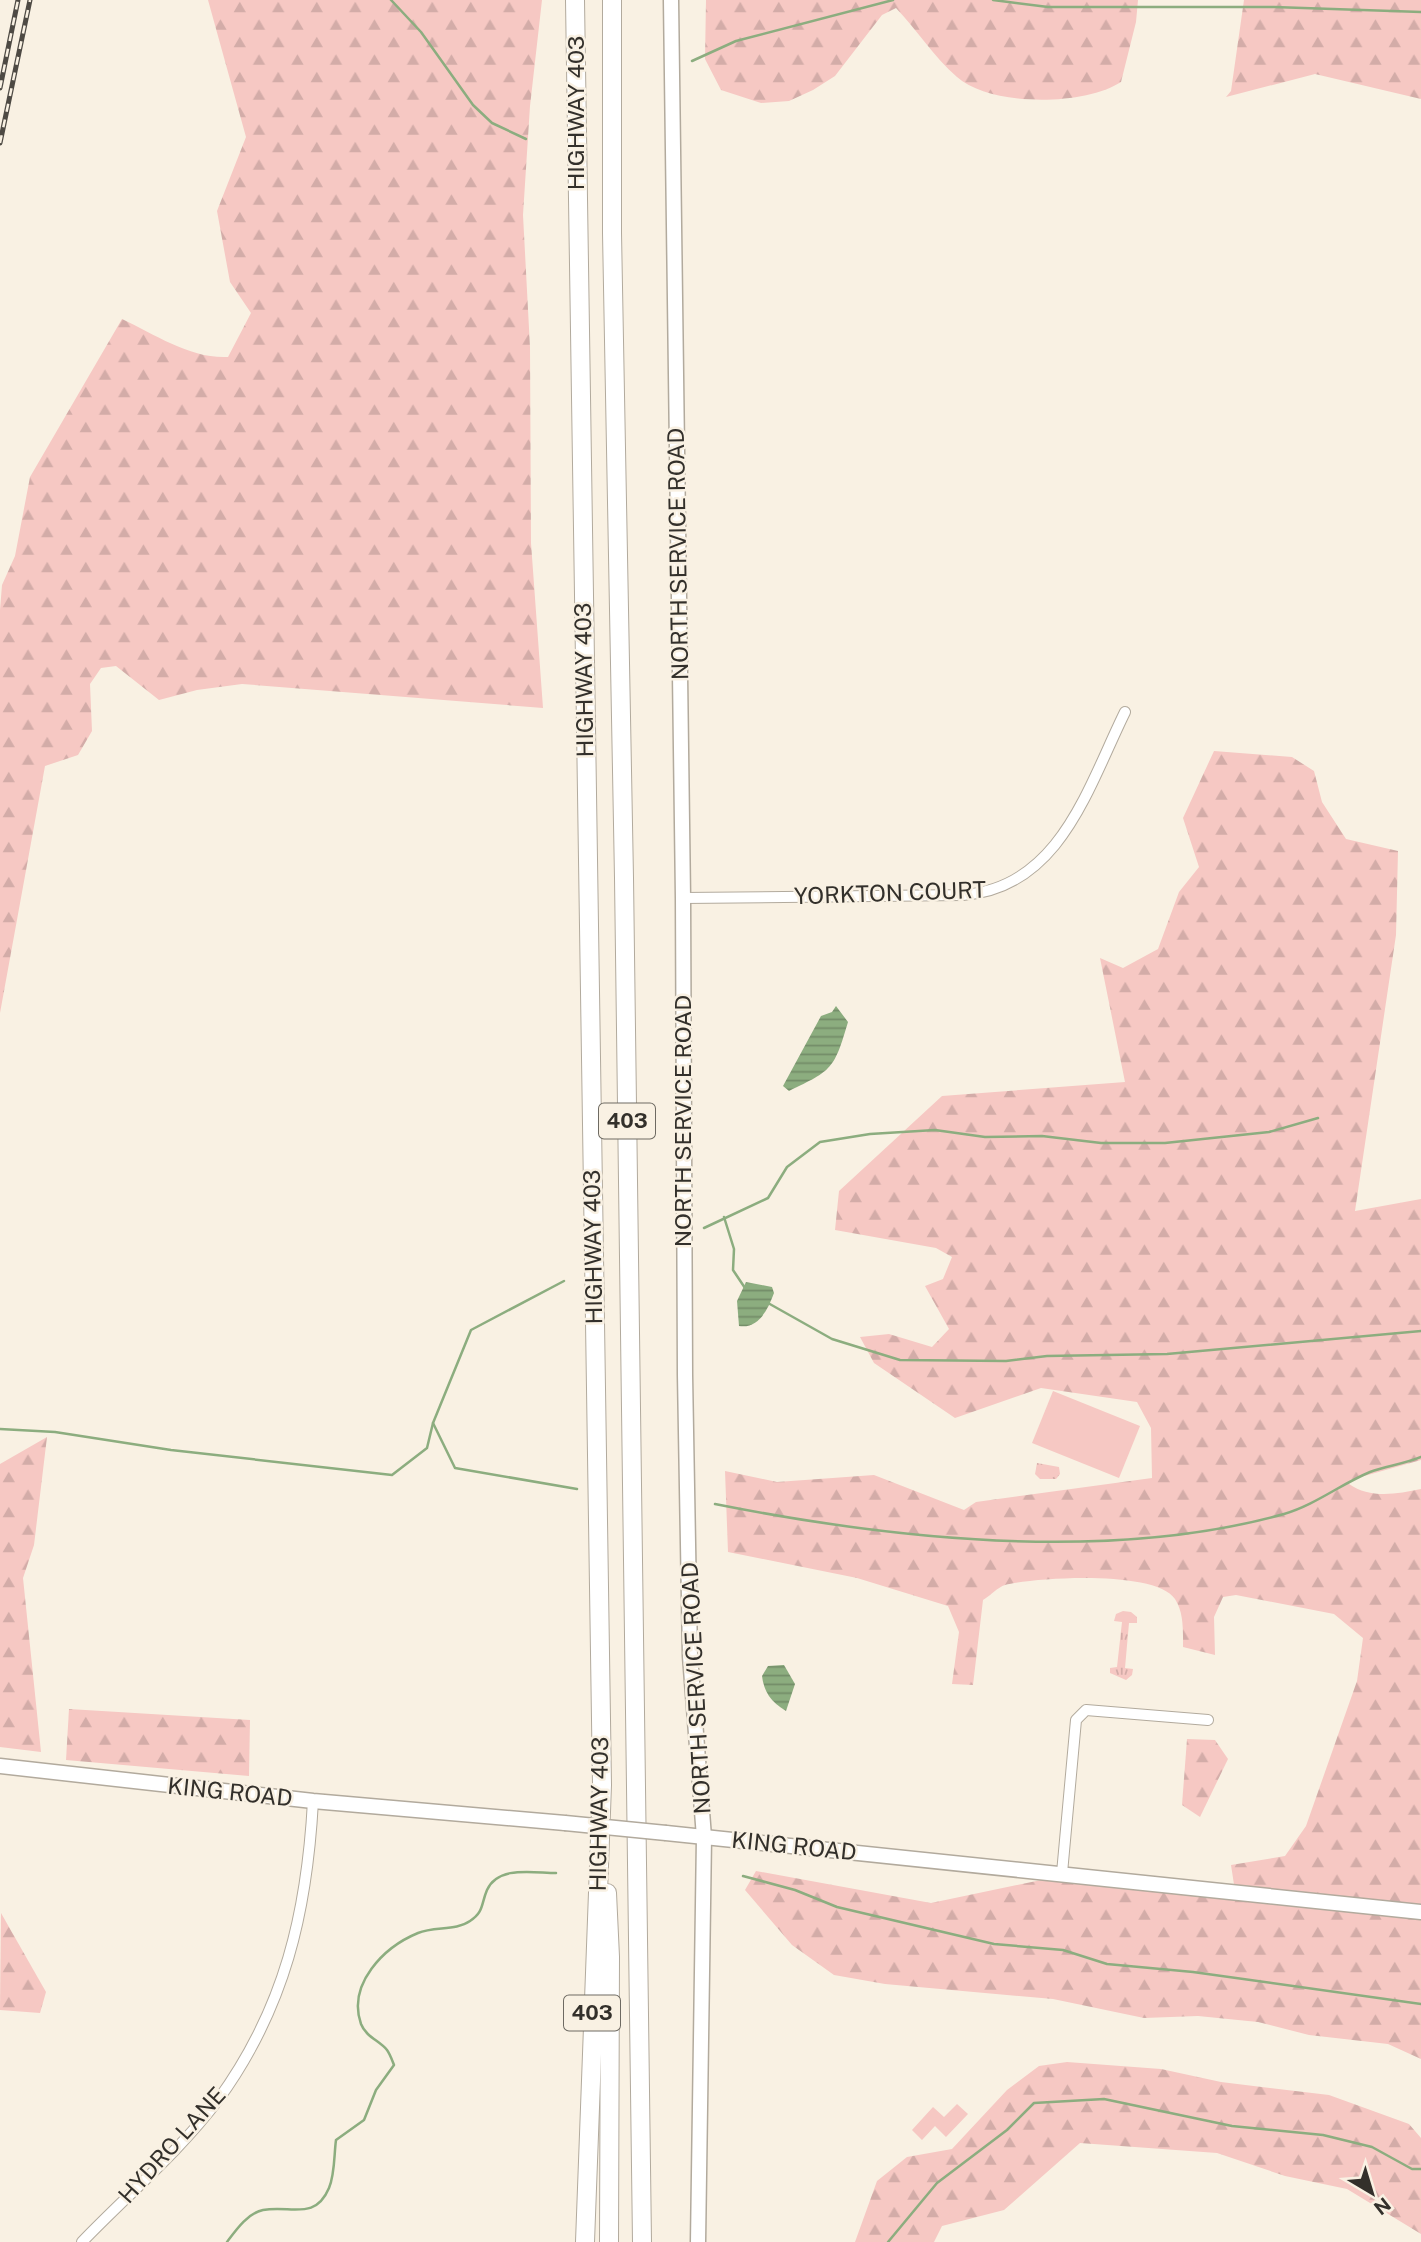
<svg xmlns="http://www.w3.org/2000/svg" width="1421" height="2242" font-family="'Public Sans',sans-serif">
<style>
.grass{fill:url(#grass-tufts)}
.forest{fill:url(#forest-firs)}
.pitch{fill:#f6c8c3}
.water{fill:url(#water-rules)}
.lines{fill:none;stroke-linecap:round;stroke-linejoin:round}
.stream{stroke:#8cad7f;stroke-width:2.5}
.street-casing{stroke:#b2aa9d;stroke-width:12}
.secondary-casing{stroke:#b2aa9d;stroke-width:17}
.highway-casing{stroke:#b2aa9d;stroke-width:20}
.street{stroke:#fff;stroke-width:10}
.secondary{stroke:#fff;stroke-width:14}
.highway{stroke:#fff;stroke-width:18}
.rail-casing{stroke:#4e4a44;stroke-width:5}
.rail{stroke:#f9f1e3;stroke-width:2.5;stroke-dasharray:8;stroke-linecap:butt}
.secondary-bridge-casing{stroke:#b2aa9d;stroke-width:17;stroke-linecap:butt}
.secondary-bridge{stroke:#fff;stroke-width:14}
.labels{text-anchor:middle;stroke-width:5;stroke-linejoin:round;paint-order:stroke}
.shield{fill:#f9f1e3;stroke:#6e6a62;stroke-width:2}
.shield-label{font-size:21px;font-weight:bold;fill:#33302b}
.street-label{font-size:23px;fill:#33302b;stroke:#f9f1e3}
</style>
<defs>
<pattern id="grass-tufts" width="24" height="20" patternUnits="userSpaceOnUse" patternTransform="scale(1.75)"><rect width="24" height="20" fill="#f6c8c3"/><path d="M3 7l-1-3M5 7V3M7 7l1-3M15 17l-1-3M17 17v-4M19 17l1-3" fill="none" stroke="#d3aca8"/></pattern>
<pattern id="forest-firs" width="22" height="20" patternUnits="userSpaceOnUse" patternTransform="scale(1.75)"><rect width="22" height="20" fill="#f6c8c3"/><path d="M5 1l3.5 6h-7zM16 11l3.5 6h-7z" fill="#d3aca8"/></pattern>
<pattern id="water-rules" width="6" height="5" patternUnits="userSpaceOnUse" patternTransform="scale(1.75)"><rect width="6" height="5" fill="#8cad7f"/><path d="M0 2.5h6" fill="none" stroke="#738d68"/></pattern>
</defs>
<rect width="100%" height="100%" fill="#f9f1e3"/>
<g class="grass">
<path d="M1037,1463L1059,1467L1060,1474L1056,1479H1040L1035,1474Z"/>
<path d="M1123,1611L1131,1612L1137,1617V1623H1129L1125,1668L1133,1669L1132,1675L1126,1680L1110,1673V1668L1117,1667L1122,1622L1114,1621L1116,1614Z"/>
</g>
<g class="forest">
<path d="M208,0H542L530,106L523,215L530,347L531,543L543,708L242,684L197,690L159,700L116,666L101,668L90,684L92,731L78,755L45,766L0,1013V610L2,585L15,556L30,477L122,319C156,335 191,359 228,357L251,313L230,282L217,211L246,137Z"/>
<path d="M706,0H1138L1136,22L1121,82C1084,106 991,107 957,77C934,57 917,30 896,8L882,15L835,76L813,90L789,101L761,103L721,90L705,59Z"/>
<path d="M1244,0H1421V99L1315,74L1226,97L1231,91Z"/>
<path d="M1214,751L1292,757L1314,771L1322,802L1346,839L1398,851L1396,935L1355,1211L1421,1199V1460L1350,1480L1349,1484C1370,1499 1397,1494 1421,1489V2059L1388,2044L1309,2035L1258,2022L1198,2016L1144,2018L1053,1999L885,1984L834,1975L792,1945L745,1890L756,1871L931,1903L1046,1879L1235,1891L1231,1865L1285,1856L1306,1826L1357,1681L1363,1638L1334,1614L1236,1595L1223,1597L1214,1617L1215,1655L1183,1647C1183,1631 1184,1613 1175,1599C1156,1570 1037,1577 1005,1585C998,1587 990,1596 983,1600L973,1685L952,1684L959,1632L948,1606L857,1578L728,1552L725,1471L777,1482L874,1475L964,1510L976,1502L1152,1478L1151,1428L1137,1402L1041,1388L955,1418L874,1363L860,1337L889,1334L932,1347L949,1329L925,1286L943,1279L952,1257L936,1248L835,1230L839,1191L942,1096L1125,1082L1100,958L1123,968L1158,949L1179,892L1199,867L1183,818Z"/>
<path d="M47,1437L34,1545L23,1578L41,1752L0,1747V1464Z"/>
<path d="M69,1709L250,1720L249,1776L66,1760Z"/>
<path d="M1187,1739L1215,1740L1228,1759L1200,1817L1182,1805Z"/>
<path d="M1,1913L46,1992L40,2013L0,2010Z"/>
<path d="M1067,2062L1161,2069L1221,2082L1329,2095L1409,2124L1421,2138V2234L1347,2189L1285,2176L1217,2153L1080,2143L1004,2210L942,2226L934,2242H855L877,2181L907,2157L952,2149L1007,2090L1039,2066Z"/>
</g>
<g class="pitch">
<path d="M1053,1391L1140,1426L1119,1478L1032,1443Z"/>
<path d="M957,2104L968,2114L946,2137L935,2126L922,2140L912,2130L933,2107L944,2117Z"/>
</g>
<g class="water">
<path d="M836,1006L848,1022C834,1069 833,1070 789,1091L783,1086L821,1016L832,1012Z"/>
<path d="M746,1282L772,1287L774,1293C768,1309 759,1329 739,1326L737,1301Z"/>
<path d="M784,1665L795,1684L786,1711C771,1702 764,1692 762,1676L768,1666Z"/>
</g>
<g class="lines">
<g class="stream">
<path d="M391,0L421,32L473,105L492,123L526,139"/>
<path d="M993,0L1048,7H1274L1421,12"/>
<path d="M692,61L736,41L893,0"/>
<path d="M724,1217L734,1249L733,1270L745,1288"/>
<path d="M704,1228L768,1198L787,1167L820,1142L870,1134L935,1130L985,1137L1042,1136L1101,1143H1165L1269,1132L1318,1118"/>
<path d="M768,1303L832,1339L900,1360L1006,1361L1047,1356L1167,1354L1421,1331"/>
<path d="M433,1423L455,1468L577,1489"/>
<path d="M0,1429L55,1432L171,1450L392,1475L427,1448L433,1423L471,1330L564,1281"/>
<path d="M715,1504C891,1539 1109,1563 1284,1514C1315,1505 1341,1484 1370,1472C1387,1466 1404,1464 1421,1457"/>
<path d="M743,1876L795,1890L837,1907L994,1944L1063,1950L1107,1964L1193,1972L1421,2004"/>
<path d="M227,2242C236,2230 248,2213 263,2210C291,2205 315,2221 329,2188C335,2174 334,2154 336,2140L364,2120L376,2090L394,2065C392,2060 390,2054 387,2050C380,2041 366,2037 361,2024C347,1984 384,1947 418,1933C434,1926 456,1931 470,1921C484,1912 481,1904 487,1890C498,1865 534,1873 556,1873"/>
<path d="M888,2242L937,2183L1007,2130L1034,2103L1104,2099L1232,2126L1323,2135L1372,2147L1412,2169H1421"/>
</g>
<defs>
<g id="street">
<path d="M683,898L963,895C1060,888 1088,787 1125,712"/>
<path d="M1062,1873L1076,1720L1086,1710L1208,1720"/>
<path d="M82,2242C127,2195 179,2152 218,2100C285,2008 307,1912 313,1801"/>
</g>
<g id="secondary">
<path d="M671,0L683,898L685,1375L690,1656L704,1837L698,2242"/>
<path d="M0,1766L313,1801L565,1823"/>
<path d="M666,1833L1421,1912"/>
</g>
<g id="highway">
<path d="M575,0L602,1785L585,2242"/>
<path d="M612,0V233L624,878L642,2242"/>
<path d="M607,1893L610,1957L609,2242"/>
</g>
</defs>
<use href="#street" class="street-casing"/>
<use href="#secondary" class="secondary-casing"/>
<use href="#highway" class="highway-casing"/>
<use href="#street" class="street"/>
<use href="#secondary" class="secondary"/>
<use href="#highway" class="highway"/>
<defs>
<g id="rail">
<path d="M0,88L18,0"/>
<path d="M0,143L30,0"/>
</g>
</defs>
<use href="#rail" class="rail-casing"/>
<use href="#rail" class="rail"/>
<defs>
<path id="secondary-bridge" d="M565,1823L666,1833"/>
</defs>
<use href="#secondary-bridge" class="secondary-bridge-casing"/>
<use href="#secondary-bridge" class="secondary-bridge"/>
</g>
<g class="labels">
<g class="shield">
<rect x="599" y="1103.5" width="56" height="35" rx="5"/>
<rect x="564" y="1995.5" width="56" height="35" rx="5"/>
</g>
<g class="shield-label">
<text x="627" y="1128">403</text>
<text x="592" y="2020">403</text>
</g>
<g class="street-label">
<text transform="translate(576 113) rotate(-90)" y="8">HIGHWAY 403</text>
<text transform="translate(678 554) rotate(-91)" y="8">NORTH SERVICE ROAD</text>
<text transform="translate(584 680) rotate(-91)" y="8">HIGHWAY 403</text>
<text transform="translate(890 893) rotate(-2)" y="8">YORKTON COURT</text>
<text transform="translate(683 1121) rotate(-90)" y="8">NORTH SERVICE ROAD</text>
<text transform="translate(593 1247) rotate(-91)" y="8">HIGHWAY 403</text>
<text transform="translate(696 1688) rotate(-93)" y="8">NORTH SERVICE ROAD</text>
<text transform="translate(230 1792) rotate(6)" y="8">KING ROAD</text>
<text transform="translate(599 1814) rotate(-89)" y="8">HIGHWAY 403</text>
<text transform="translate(794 1846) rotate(6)" y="8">KING ROAD</text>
<text transform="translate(172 2145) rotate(-48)" y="8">HYDRO LANE</text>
</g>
</g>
<g transform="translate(1372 2193) rotate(142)" stroke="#f9f1e3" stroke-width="5" paint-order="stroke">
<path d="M0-5L12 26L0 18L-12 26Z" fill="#33302b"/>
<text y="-10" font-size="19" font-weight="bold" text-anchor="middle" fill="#33302b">N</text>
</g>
</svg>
